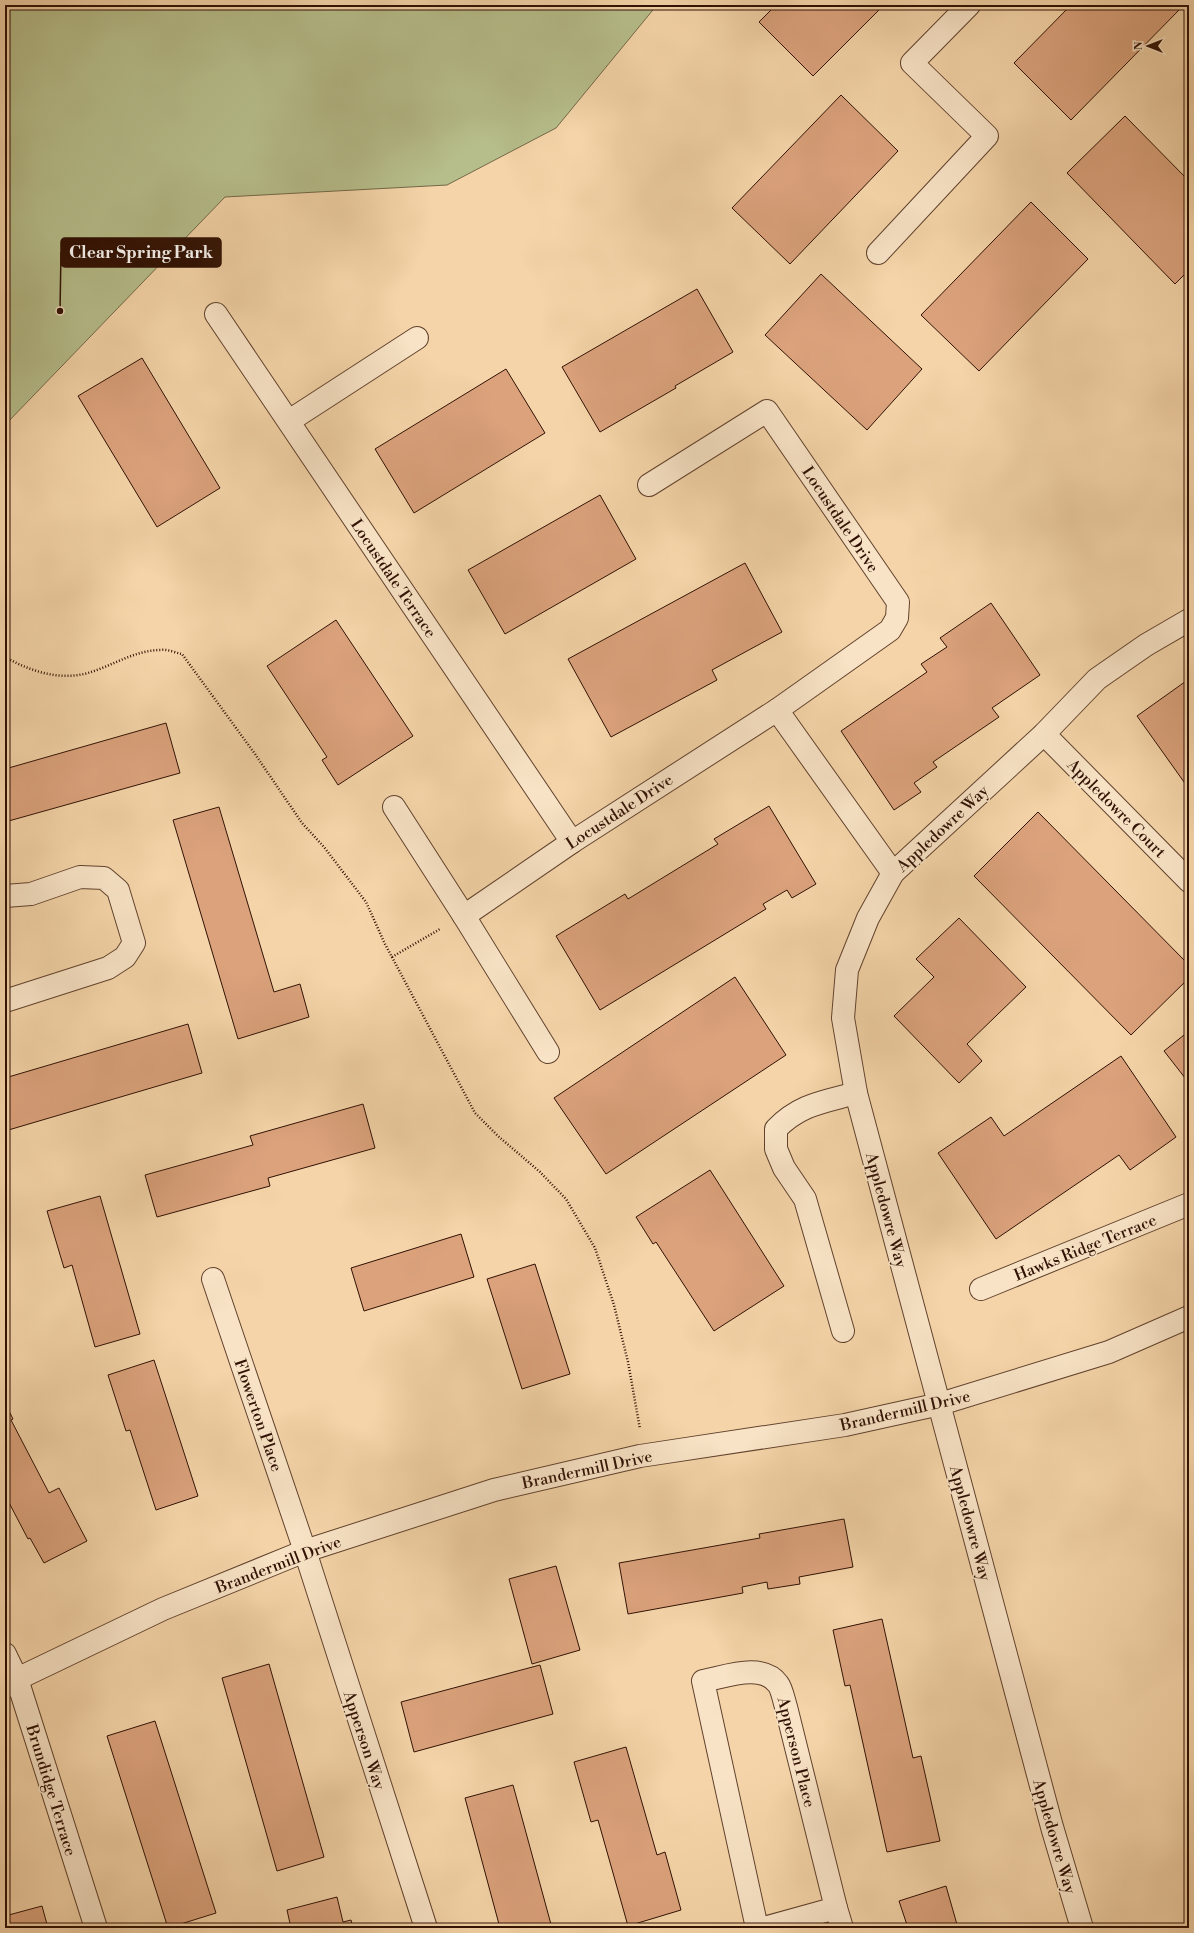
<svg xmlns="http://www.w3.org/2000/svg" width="1194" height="1933" font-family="'Libre Bodoni',serif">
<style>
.green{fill:#b6be8b;stroke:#736848}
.building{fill:#dba27c;stroke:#301104}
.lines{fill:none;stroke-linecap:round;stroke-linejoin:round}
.minor-casing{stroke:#61422d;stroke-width:24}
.path{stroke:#301104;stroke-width:2.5;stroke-dasharray:1 2;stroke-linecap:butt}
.minor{stroke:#f8e3c6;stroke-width:22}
.labels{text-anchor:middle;stroke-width:3;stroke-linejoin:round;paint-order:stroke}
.street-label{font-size:16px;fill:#301104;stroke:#f8e3c6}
.leader{fill:none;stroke:#301104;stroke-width:1.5}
.callout-dot{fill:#301104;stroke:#f8e3c6;stroke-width:1.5}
.callout{fill:#301104;stroke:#301104;stroke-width:1.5}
.callout-label{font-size:17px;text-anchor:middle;font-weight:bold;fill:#fff}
</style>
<rect width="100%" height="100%" fill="#f4d4a8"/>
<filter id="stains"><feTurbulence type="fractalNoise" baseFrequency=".005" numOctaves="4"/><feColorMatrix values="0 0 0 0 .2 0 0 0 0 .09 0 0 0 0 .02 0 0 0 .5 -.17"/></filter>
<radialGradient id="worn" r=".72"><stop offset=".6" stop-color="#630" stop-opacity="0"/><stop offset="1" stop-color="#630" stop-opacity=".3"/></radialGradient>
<path class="green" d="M5,5H657L556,128L447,185L225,197L5,425Z"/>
<g class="building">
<path d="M776,5H884L813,76L759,22Z"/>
<path d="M1071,5H1176L1180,9L1071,120L1014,63Z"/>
<path d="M841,95L898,151L790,264L732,208Z"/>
<path d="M1125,116L1189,181V270L1175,284L1067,173Z"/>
<path d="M1031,202L1088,259L979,371L921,315Z"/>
<path d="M821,274L922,369L867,430L765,335Z"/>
<path d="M697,289L733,352L675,386L676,388L600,432L562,367Z"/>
<path d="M142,358L220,488L157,527L78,396Z"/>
<path d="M506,369L545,433L414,513L375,449Z"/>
<path d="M600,495L636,559L505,634L468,570Z"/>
<path d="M745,563L782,632L712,670L717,680L611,737L568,659Z"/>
<path d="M991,603L1040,675L992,708L999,717L933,762L937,767L914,783L921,792L894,810L841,731L927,672L921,664L947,647L940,638Z"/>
<path d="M336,620L413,736L338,785L322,760L327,757L267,666Z"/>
<path d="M1189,679V789L1137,716Z"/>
<path d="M166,723L180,773L5,822V769Z"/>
<path d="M769,806L816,884L792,898L787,890L763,904L766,909L600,1010L556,936L625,894L628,899L718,844L714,839Z"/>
<path d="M219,807L274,992L300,984L309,1017L238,1039L173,820Z"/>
<path d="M1038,812L1189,965V978L1131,1035L974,876Z"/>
<path d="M959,918L1026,987L967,1044L982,1061L959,1083L894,1016L934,977L916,959Z"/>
<path d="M735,977L786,1055L606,1174L554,1098Z"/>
<path d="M188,1024L202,1073L5,1131V1078Z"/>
<path d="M1189,1031V1083L1164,1051Z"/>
<path d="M1121,1056L1176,1137L1130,1170L1119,1155L996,1239L938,1153L991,1117L1004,1136Z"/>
<path d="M363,1104L375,1148L268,1178L270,1186L157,1217L145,1175L253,1145L250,1136Z"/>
<path d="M710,1170L784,1286L714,1331L656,1242L653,1244L636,1217Z"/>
<path d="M100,1196L140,1334L95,1347L72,1265L64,1268L47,1211Z"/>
<path d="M461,1234L474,1277L364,1311L351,1268Z"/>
<path d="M535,1264L570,1374L522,1389L487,1279Z"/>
<path d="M154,1360L198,1496L156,1510L130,1430L126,1431L108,1375Z"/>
<path d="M5,1403L13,1419L11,1420L49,1493L59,1488L87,1541L44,1563L30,1538L28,1539L5,1495Z"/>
<path d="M844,1519L853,1567L799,1577L800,1584L768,1589L767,1582L742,1587L743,1593L628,1614L619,1563L760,1538L759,1534Z"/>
<path d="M556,1566L580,1650L532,1664L509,1579Z"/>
<path d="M882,1619L913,1758L921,1756L940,1841L887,1852L850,1685L845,1686L833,1630Z"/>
<path d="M269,1664L324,1857L277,1871L222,1678Z"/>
<path d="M540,1665L553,1714L414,1752L401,1702Z"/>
<path d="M155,1721L216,1913L168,1928L107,1736Z"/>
<path d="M626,1747L657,1855L665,1852L681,1910L628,1926L598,1820L591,1822L574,1762Z"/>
<path d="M513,1785L552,1928H500L465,1798Z"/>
<path d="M946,1886L958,1928H908L899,1901Z"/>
<path d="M337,1897L343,1922L351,1920L353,1928H291L287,1910Z"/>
<path d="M42,1906L48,1928H5V1916Z"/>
</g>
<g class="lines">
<defs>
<g id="minor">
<path d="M878,253L987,136L912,63L969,5"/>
<path d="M216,314L572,842"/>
<path d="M289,421L417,338"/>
<path d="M777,710L893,873"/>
<path d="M1044,734L1189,881"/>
<path d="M394,807L464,916L548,1052"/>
<path d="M5,896L31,894L80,877L104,878L118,890L134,943L125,957L108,968L5,1001"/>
<path d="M464,916L572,842L777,710L890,630L897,618L898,602L767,411L649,485"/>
<path d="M213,1279L305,1551L426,1928"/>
<path d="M981,1289L1189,1204"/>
<path d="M843,1331L805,1199L784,1168L776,1149V1129C800,1104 824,1102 856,1093"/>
<path d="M5,1654L17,1679L96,1928"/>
<path d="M5,1687L17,1679L163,1609L305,1551L494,1490L640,1456L845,1425L940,1404L1109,1352L1189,1317"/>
<path d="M836,1908L842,1928"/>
<path d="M757,1928L703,1681C725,1677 762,1662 778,1684C782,1689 784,1701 786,1707L836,1908L764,1928"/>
<path d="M1082,1928L1052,1827L856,1093L843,1018L847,970L868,918L893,873L1044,734L1097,679L1146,645L1189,620"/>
</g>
</defs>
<use href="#minor" class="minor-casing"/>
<g class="path">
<path d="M5,657C30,671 59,681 88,673C112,666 135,650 161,650C168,649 176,653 182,654L255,754L302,823L324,847L366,902L385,944L475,1113L498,1136L540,1172L566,1199L595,1248L614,1305L628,1362L640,1429"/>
<path d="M392,957L440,929"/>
</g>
<use href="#minor" class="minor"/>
</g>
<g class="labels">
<g class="street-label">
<text transform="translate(841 519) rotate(56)" y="6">Locustdale Drive</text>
<text transform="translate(394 578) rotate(56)" y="6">Locustdale Terrace</text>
<text transform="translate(1117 808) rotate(45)" y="6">Appledowre Court</text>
<text transform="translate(619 811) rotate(-33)" y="6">Locustdale Drive</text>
<text transform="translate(942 828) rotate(-43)" y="6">Appledowre Way</text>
<text transform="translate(887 1210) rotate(75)" y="6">Appledowre Way</text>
<text transform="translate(1085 1247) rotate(-22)" y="6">Hawks Ridge Terrace</text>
<text transform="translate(905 1410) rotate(-13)" y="6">Brandermill Drive</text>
<text transform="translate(259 1415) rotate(71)" y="6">Flowerton Place</text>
<text transform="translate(587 1469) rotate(-12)" y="6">Brandermill Drive</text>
<text transform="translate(971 1523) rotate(75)" y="6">Appledowre Way</text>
<text transform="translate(278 1564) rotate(-21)" y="6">Brandermill Drive</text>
<text transform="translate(365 1740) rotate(72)" y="6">Apperson Way</text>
<text transform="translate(797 1752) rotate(76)" y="6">Apperson Place</text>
<text transform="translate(52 1790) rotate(73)" y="6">Brundidge Terrace</text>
<text transform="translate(1055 1836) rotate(74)" y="6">Appledowre Way</text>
</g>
</g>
<path class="leader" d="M60 311L61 252"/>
<circle class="callout-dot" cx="60" cy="311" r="4"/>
<rect class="callout" x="61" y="238" width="160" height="29" rx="4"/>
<g class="callout-label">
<text x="141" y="258">Clear Spring Park</text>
</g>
<rect width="1194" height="1933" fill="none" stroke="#f4d4a8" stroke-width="20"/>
<rect x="6" y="6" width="1182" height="1921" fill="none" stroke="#301104" stroke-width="2"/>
<rect x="10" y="10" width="1174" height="1913" fill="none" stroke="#301104"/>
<g transform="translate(1148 46) rotate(270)" stroke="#f8e3c6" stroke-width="3" paint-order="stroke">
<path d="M0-3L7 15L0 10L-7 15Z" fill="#301104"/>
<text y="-6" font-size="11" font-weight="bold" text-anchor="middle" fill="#301104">N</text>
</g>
<rect width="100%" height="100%" filter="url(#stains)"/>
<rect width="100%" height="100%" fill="url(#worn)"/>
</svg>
